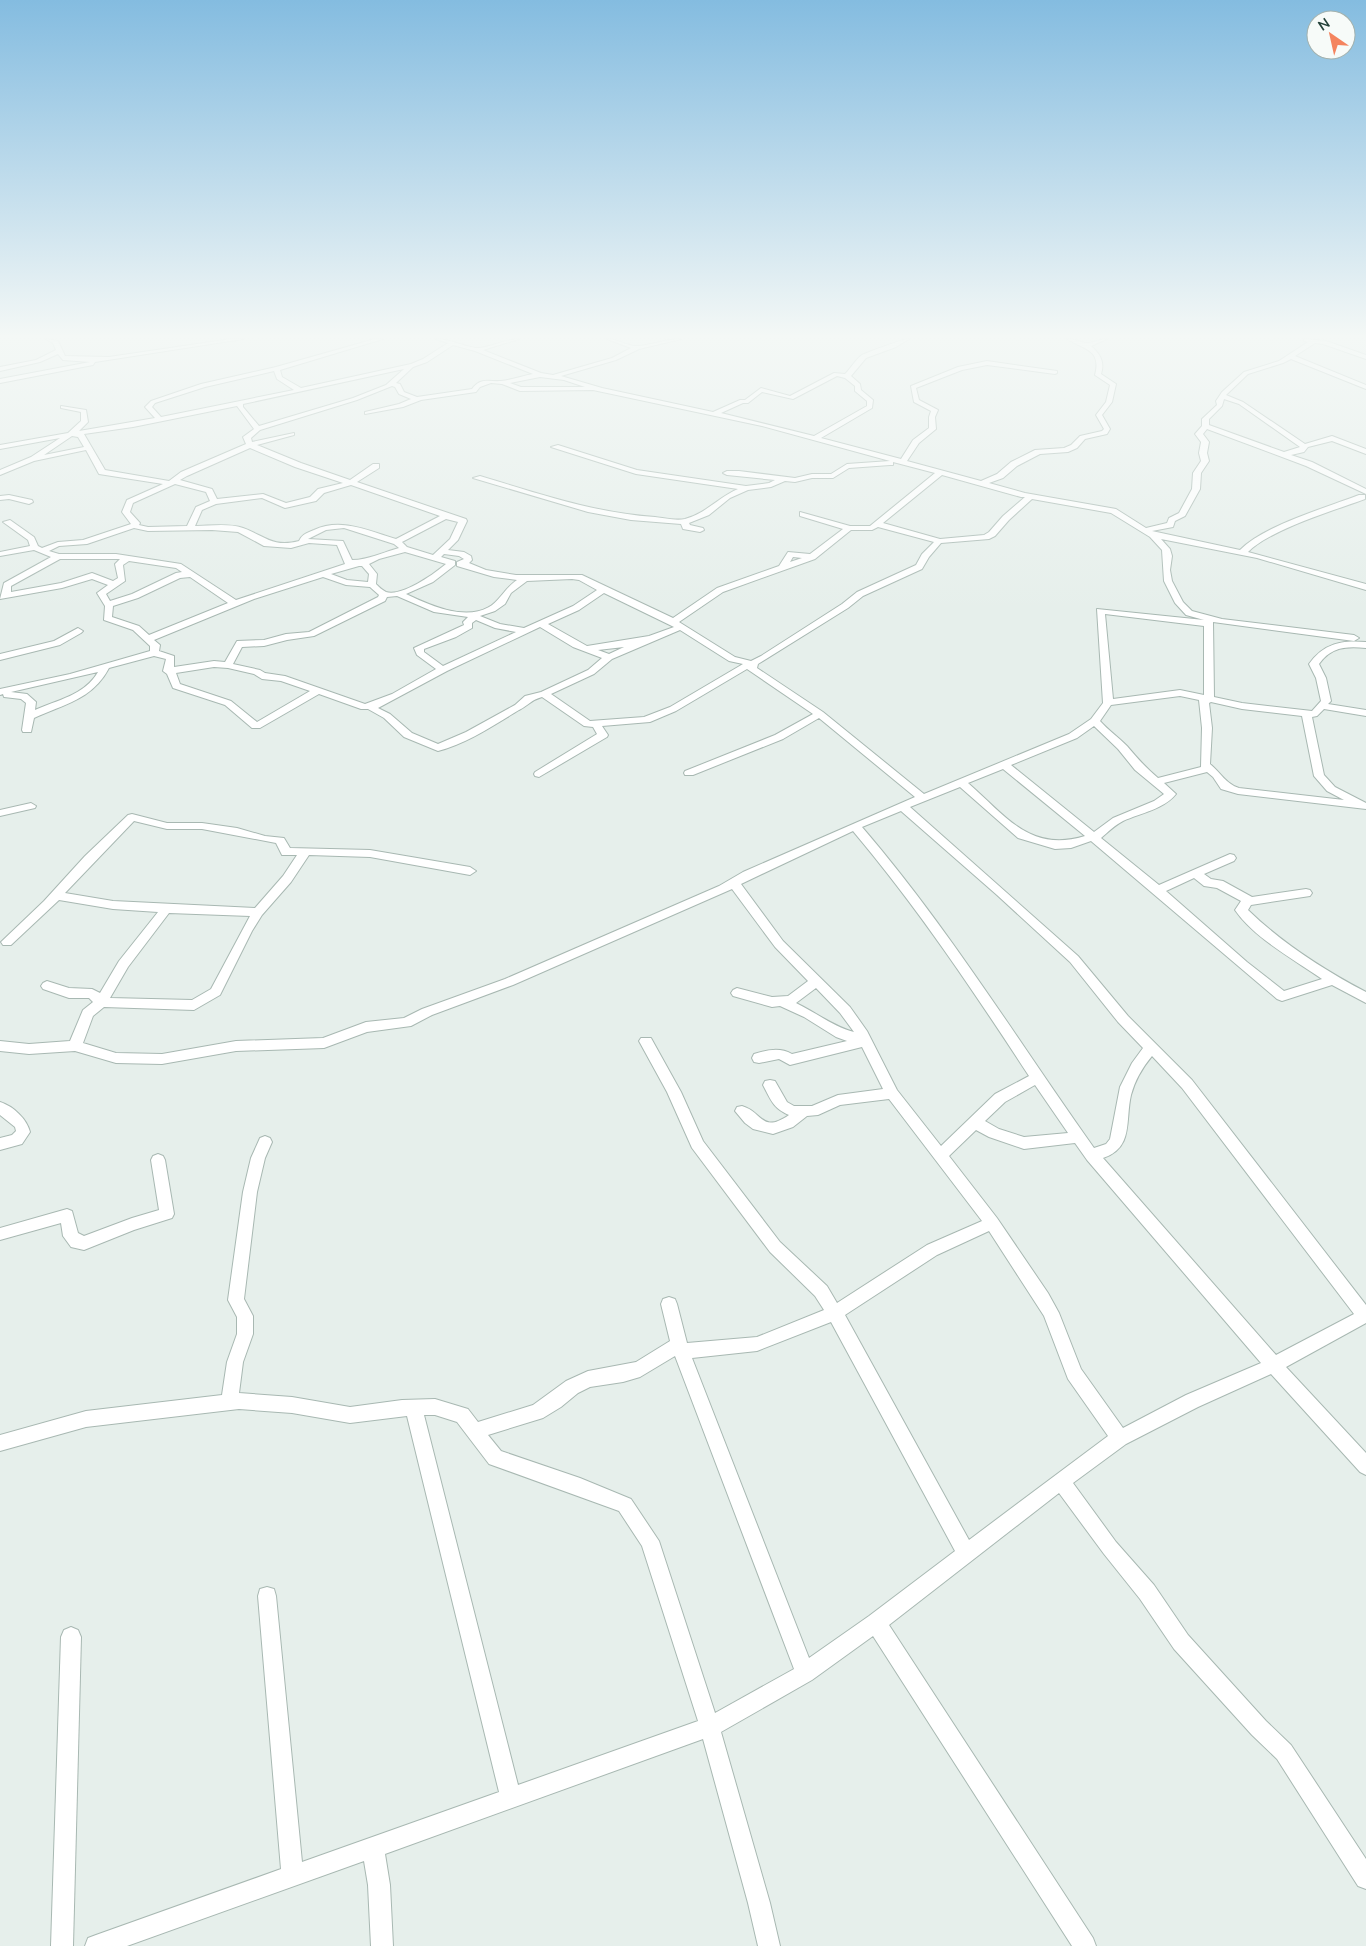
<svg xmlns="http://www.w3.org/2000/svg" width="1366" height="1946" font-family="'Nunito Sans',sans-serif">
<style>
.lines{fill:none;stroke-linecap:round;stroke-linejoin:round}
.minor-casing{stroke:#a8b8b2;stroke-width:2}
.minor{fill:#fff;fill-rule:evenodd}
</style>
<rect width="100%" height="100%" fill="#e6efeb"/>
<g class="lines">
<defs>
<g id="minor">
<path d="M46,339L58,341L65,356L109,357L231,339H243L95,362L93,365L0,383V379L90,362L63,360L58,354L40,362L0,371V367L36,360L56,350L53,343Z"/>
<path d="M375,339H383L280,370L282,377L301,388L411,364L423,359L448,343L436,339C450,339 462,346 476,348C488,349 505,339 519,339L483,350L541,373L553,375L612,358L631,348L607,339C618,339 628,347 638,346C652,345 666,339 681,339L639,349L616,360L561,376L602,388L713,412L740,400H745L761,388L790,396L834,373L845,374C851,368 856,359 862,355C868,352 903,339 909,339L896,347L866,358L851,376L860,384L861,390L873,400L872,408L821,438L901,459L913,440L929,428V417L931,411L914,402L911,386L958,367L987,361L1057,371V373L1055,374L987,365L962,370L916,388L919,400L938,410L935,417L936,429L919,443L907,461L981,481L997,474L1011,462L1035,450L1064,448L1071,445L1080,436L1102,431L1104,429L1096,415L1106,402L1110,385L1095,375C1102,349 1083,349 1067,339C1074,338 1080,343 1087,343C1093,343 1100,339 1107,339L1091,346C1100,354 1105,362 1101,374L1116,384L1112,402L1102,415L1110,429L1107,434L1085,439L1077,448L1068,452L1040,454L1017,466L1003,478L989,483L1025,493L1116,509L1146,528L1167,523L1169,518L1179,513L1192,489L1193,473L1201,461L1199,453L1201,442L1195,434L1202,426V419L1217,405L1216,401L1222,392L1244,372L1279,361L1308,342L1304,341V339L1326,341L1366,355V359L1323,344L1315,343L1295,356L1366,385V389L1291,359L1283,363L1248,374L1226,395L1243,402L1305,444L1332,436L1366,449V454L1332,441L1308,447L1304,452L1291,455L1312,462L1366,489V494L1306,466L1207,429L1203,434L1209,442L1207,453L1209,461L1201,473L1200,489L1185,516L1175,521L1173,527L1152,531L1240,550C1265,525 1325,508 1359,495H1365V499C1335,510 1269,530 1248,552L1366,584V590L1257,558L1161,539L1170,549L1172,556L1170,570L1172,581L1183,602L1192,611L1222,619L1354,635L1359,638L1354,641L1213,622L1214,697L1242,703L1312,711L1321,701L1316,678L1309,664C1324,643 1342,640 1366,642V648C1346,646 1331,647 1319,664L1326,678L1331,701L1328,704L1366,710V716L1324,709L1317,716L1312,717L1324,775L1335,787L1366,803V809L1238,794L1221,789L1213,777L1207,772L1164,783L1176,794C1164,809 1141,813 1123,821C1115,825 1108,832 1101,838L1159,885L1230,854L1234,855L1236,858L1234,861L1204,874L1211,879L1223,881L1252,897L1306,889L1310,890L1312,893L1310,896L1251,905L1248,910C1282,943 1324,970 1366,992V1003L1332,985L1282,1001L1277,999L1091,841L1071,848L1055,849L1018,838L960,787L910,807L1078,956L1128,1016L1192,1080L1366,1305V1323L1286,1367L1366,1453V1475L1360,1472L1271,1374L1198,1407L1126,1444L1073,1483L1116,1542L1154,1585L1188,1635L1266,1721L1291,1745L1366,1859V1889L1358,1886L1277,1759L1252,1735L1174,1649L1140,1599L1104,1554L1059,1493L889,1625L1093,1938L1096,1946H1072L873,1636L812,1680L721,1732L770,1903L780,1946H758L748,1903L703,1739L385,1854L390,1885L393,1946H371L368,1885L364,1861L127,1946H85L88,1938L96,1935L281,1869L258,1596L260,1589L267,1587L274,1589L276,1596L302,1862L499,1792L407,1416L350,1423L292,1413L239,1409L86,1427L0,1451V1435L86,1411L222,1395L227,1362L237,1334V1317L228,1300L243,1192L251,1158L260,1138L265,1136L270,1138L272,1142L265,1158L257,1192L244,1299L253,1316V1334L243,1362L239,1393L292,1397L350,1407L402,1400L435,1399L468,1409L478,1422L533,1405L566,1381L588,1371L636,1362L670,1341L661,1304L663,1299L669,1297L675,1299L677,1304L687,1343L757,1337L824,1310L815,1296L770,1252L692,1148L667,1092L639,1041L641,1038H651L681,1092L703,1141L780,1242L827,1286L837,1303L927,1245L982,1221L889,1099L840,1105L818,1115L807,1116L793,1127L773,1134L753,1129L745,1123L735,1111L737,1107L742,1106C763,1112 761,1134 789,1115C773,1108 771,1100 763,1085L765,1081L770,1080L775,1081L787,1102L794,1106H812L838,1095L883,1089L862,1047L790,1065L779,1059L759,1063L754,1062L752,1058L754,1054C767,1050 780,1047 792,1054L847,1041L836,1037L804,1017L780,1006L772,1007L733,996L731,993L733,990L737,988L772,997L788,996L808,981L775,947L732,889L513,985L432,1015L411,1026L367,1032L324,1048L236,1051L162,1064L116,1063L75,1051L29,1054L0,1051V1041L29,1044L70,1041L83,1010L93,1002L89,998H69L43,989L41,986L43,983L47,981L69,988L92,989L100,993L119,961L158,912L113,909L59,900L11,945H3L1,942L44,901L85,856L128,815L132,814L167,823H202L237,828L265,836L284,838L290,848L370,850L470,867L476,871L470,875L370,857L309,855L291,882L262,915L252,931L220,995L194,1010L104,1007L93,1016L83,1043L116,1053L162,1054L236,1041L323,1038L366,1022L404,1018L422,1009L505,979L719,886L743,872L915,797L819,718L783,739L693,775H685L684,773L685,771L775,735L813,714L747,669L676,711L650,722L602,726L608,735L607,737L539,777L535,776L534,774L535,772L597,734L593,727L584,726L542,697C531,700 529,705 519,710C494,725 466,744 438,751L404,737L384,718L368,709H361L319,694L260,728H252L225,705L173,688L167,674L163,671L166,659L154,656L109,668C92,700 64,704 34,718L31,732H23L22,730L26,703L21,699L4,697L3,694L0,695V689L70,674L150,651V646L133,630L104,620L105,606L97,593L108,585L92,579L62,588L0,599L4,583L51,557L34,550L0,556V552L30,546L28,540L3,522L10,520L34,537L38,546L42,548L58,542L83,540L131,524L122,512L127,500L163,484L99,474L86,450L34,461L0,475V470L31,457L60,438L0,449V445L68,433L81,421V412L61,408V406L86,410L88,422L79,431L155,418L145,407L151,401L201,384L276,367ZM453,345L475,351L533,374C522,376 511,380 501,381C489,382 481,377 472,389L417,397L404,392L400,384L396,383L413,367L427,362ZM404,369L386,385L353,398L259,426L243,407V404ZM274,371L277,379L294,390L161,417L152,407L155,403L205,387ZM837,376L845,378L855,386V391L867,401V406L814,436L721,413L743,403H748L762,392L793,399ZM540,377L564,380L585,387H521L510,383ZM491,383L502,384L520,391L593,390L762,426L890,461L847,464L831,474H812L795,478L739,471H727L723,473L727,475L775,480L769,483L746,486L637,470L558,445L551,447L636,474L738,489C719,497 705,514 685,519C676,521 664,518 655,517C594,513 537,493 480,476L473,478L588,512L631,520L681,524L683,529L700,532L704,530L703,528L690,525L689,523L709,515L730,498L748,490L771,487L785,481L795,482L812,478H833L849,468L890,465H893V462L935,473L870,526H850L800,512V516L843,529L810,554L788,552L779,566L717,588L673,618L582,575H516L486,570L469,563L472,560L471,556L464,552L448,550L458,540L467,521L466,519L357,482L379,468V464H373L350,480L301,463L257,445L294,435V433L252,442L251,438L260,430L357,400L392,386L395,387L399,394L411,399L399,404L365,412V414L403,407L421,400L476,392L480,387ZM1224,399L1239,404L1300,447L1284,452L1209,425V419L1222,406ZM237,406L254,429L243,437L246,444L181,472L169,481L105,470L84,434L133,427ZM72,436L78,437L84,447L44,455ZM250,448L295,467L343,483L318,489L310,497L286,503L263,494L217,499L212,489L180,480L187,476ZM942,475L1021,497H1025L1003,516L989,532L984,535L940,539L883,523ZM175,484L206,492L210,501L196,507L187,526L148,527L139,525L140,523L130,512L133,503ZM351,485L440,516L396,539C369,531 341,517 314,530C307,533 302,534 299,541C273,548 265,536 243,528C229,523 209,526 195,526L202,510L216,504L262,498L285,508L316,501L324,493ZM1032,499L1111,513L1150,537L1162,550L1164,581L1175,603L1186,615L1204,620L1097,609L1103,703L1091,719L1069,734L924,794L823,712L757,668L758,664L848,608L863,596L922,569L929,557L941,543L989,539L995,536L1009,520ZM446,519L458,522L450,539L433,555L407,547L402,542ZM878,527L934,542L922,554L916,565L857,592L842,604L761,656L751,661L735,657L679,622L723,592L815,559L851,530H872ZM134,528L148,531L212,530L238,532L264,546L291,548L309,543L337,545L345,564L236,600L181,564L116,554H59L49,551L59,546L87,544ZM344,528L394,544L399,548C384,552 368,560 352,560L343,541L308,539L326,530ZM405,552L446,564C434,574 402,597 386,592C382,590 379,587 376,584L377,574L369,564L379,559ZM444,554L459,556L464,559L457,562V566L494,577L517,580C504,589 499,602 489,607C464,621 429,605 406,594L433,582L455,565V561L441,557ZM793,557L802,558L790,562ZM60,559H120L115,564L118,578L113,581L92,573L61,583L11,592V586ZM129,561L176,568L182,572L176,573L132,594L110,601L106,594L125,581L123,565ZM359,566H362L369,574L368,582L347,580L331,574ZM190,577L228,603L149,635L139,626L112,617L113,606L138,598L180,578ZM323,577L346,585L370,587L379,595L378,597L309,632L286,634L264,640L237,641L225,662L214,661L174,667V656L159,651L160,645L154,640L254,599ZM572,579L579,580L597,590L573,606L524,628L500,624L480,616L495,611L505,604L511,593L527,581ZM604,593L674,627L649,636L587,646L548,624L579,610ZM397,596L434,612L468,617L463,622L464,625L414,648L417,655L436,669L392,694L365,704L285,676L265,673L260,670L233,664L242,647L264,646L287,640L314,636L385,601L387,597ZM1105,614L1204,626V695L1180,690L1113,699ZM476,620L495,628L516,632L443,666L424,652V649L456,637L472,628V623ZM540,627L573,647L602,658L588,670L541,692L525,696L515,705L466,732L438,744L412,733L390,714L378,708L447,671ZM680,630L729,661L743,664L670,707L644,717L590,721L551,694L594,674L612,659ZM624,647L609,654L598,650ZM214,667L228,668L254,674L262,679L281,681L310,691L257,722L231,701L180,684L176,673ZM98,672C85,695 57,700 35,710L36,702L27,694L11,692ZM1180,696L1199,700L1202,728L1201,767L1158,778C1146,768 1137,758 1127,746C1118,737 1108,730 1100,721L1111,705ZM1211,702L1242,709L1302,716L1314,776L1327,791L1344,800L1239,788C1226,784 1221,773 1210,764L1212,728L1209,703ZM1094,726L1118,749L1135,770L1164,794L1154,801L1113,818L1094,832L1011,765L1077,738ZM1003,769L1085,836C1030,853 1006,816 968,783ZM901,811L997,895L1070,962L1118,1022L1143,1048L1132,1063L1120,1087L1110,1139L1106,1144L1094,1148C1018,1041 948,927 862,827ZM134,821L167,829H202L276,843L282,855H297L283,876L255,908L113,901L65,893ZM853,831C918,908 974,992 1029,1076L995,1094L941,1146L897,1090L867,1031L850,1007L783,941L741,884ZM1194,878L1204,886L1217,888L1241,901L1235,910C1254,938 1295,960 1322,979L1284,991L1247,962L1166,891ZM169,913L250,916L211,989L192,1000L110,998L128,967ZM816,988L840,1013L854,1032C834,1027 815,1012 796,1003ZM1152,1056L1182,1088L1354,1314L1276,1355L1103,1158C1134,1148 1125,1120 1131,1095C1135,1080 1142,1068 1152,1056ZM1035,1085L1068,1133L1024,1137L999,1129L985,1121L1005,1102ZM976,1130L989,1137L1024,1149L1075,1143L1087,1160L1261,1363L1186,1395L1123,1428L1081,1369L1059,1313L1048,1293L997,1218L949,1156ZM989,1231L1044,1316L1068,1379L1108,1436L969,1540L845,1315L937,1255ZM831,1322L955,1551L869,1616L809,1658L692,1358L757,1351ZM675,1356L794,1669L715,1713L659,1541L631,1499L580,1478L501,1451L488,1435L543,1418L561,1407L578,1393L590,1387L623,1382L640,1377ZM424,1415H435L457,1422L489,1464L619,1511L642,1546L698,1721L518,1785Z"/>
<path d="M9,495L32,500L33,502L29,504L9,499L0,500V496Z"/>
<path d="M78,628L83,631L81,633L60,645L0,660V654L54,641Z"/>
<path d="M31,803L36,806L35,808L0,816V810Z"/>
<path d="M0,1102C13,1106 27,1119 30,1132L22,1144L0,1150V1138L12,1135L16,1131L15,1127L0,1115Z"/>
<path d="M158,1154L163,1156L165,1160L174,1214L172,1218L134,1230L84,1250L71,1247L63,1236L61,1223L0,1240V1228L67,1209L72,1211L78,1233L84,1236L132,1218L159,1210L151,1160L153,1156Z"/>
<path d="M71,1627L78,1630L81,1637L73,1946H51L61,1637L64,1630Z"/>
</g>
</defs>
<use href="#minor" class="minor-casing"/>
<use href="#minor" class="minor"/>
</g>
<linearGradient id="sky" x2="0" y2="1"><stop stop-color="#84bce0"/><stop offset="0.55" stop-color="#f4f8f6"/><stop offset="1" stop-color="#f4f8f6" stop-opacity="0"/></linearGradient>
<rect width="1366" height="611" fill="url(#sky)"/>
<g transform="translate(1331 35) rotate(326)"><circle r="24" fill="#f7fbf9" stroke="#a3b1ad"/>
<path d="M0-4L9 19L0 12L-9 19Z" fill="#f4845f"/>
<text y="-8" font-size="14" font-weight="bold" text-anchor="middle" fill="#24423a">N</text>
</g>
</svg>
